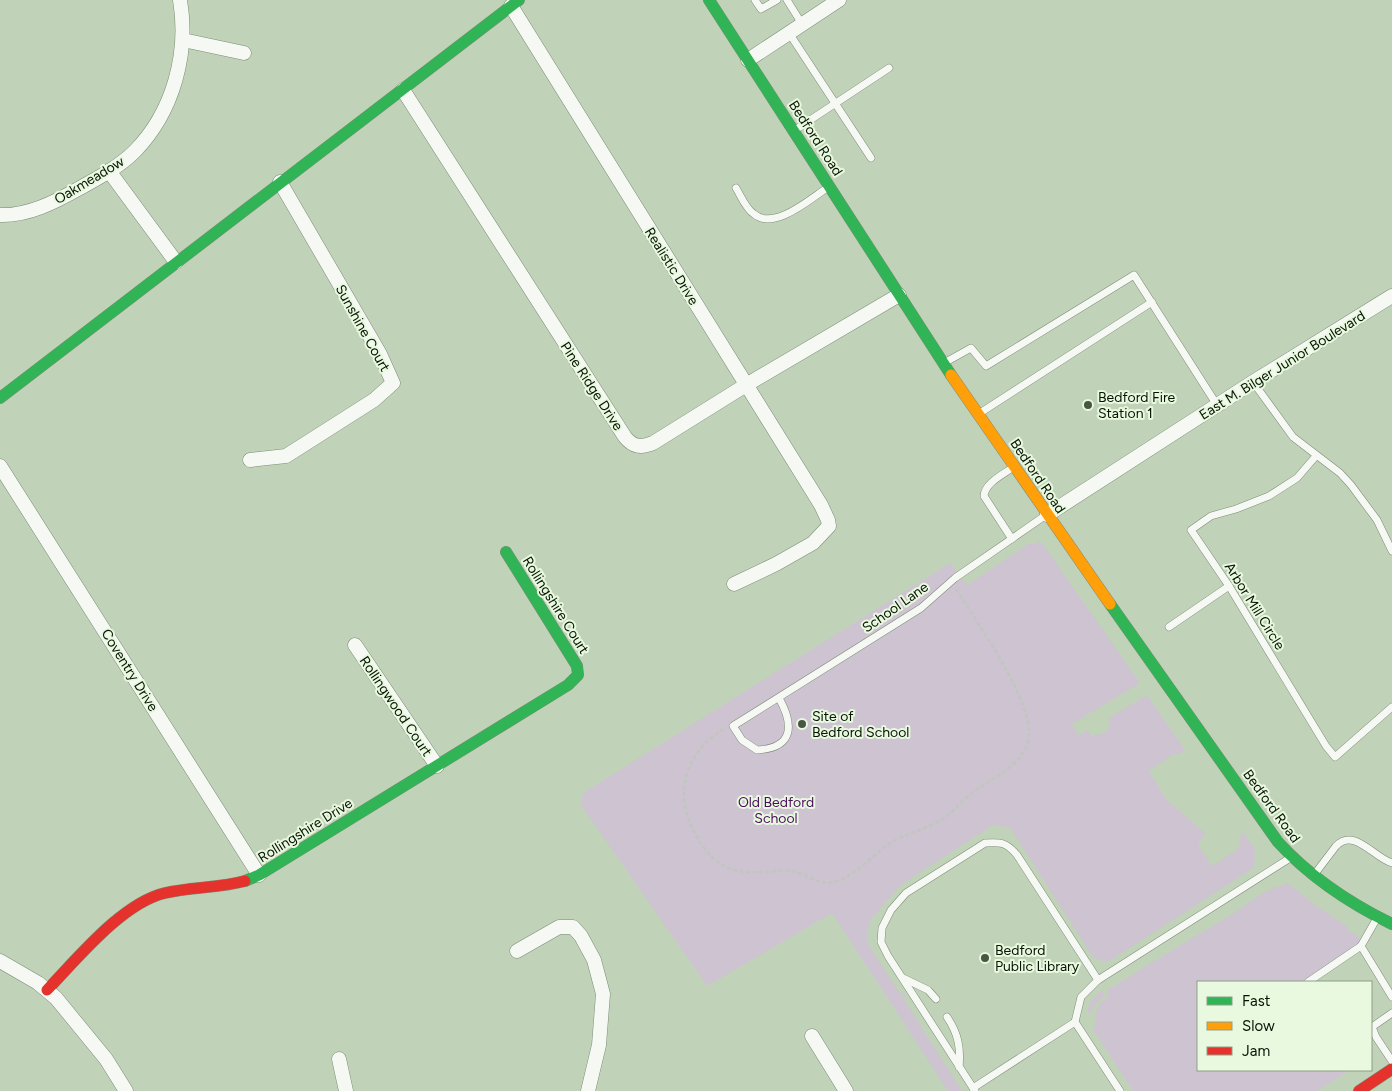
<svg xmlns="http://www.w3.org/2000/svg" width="1392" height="1091" font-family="Figtree,sans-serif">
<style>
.green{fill:#cdc3d1}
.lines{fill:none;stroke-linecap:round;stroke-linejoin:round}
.lane-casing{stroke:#7d8c77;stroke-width:8}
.street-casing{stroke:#7d8c77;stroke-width:15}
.fast-casing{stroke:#7d8c77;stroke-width:12}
.slow-casing{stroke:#7d8c77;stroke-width:12}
.jam-casing{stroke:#7d8c77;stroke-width:12}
.path{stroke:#c1c6be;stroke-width:2.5;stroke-dasharray:4 2.5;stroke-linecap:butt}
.lane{stroke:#f6f8f4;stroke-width:7}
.street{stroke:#f6f8f4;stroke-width:14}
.fast{stroke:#30b455;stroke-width:11}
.slow{stroke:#ff9f0a;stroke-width:11}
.jam{stroke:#e5322d;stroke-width:11}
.poi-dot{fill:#485642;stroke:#e8f9e0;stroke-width:2}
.labels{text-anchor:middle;stroke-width:4;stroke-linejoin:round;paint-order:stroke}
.street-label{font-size:14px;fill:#071303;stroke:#e8f9e0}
.poi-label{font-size:14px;fill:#071303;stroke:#e8f9e0;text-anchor:start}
.park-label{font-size:14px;fill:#4a0d5d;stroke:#e8f9e0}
</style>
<rect width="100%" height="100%" fill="#c0d3b8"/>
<g class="green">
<path d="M1038,541L1042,543L1140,683L1072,724L1078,735L1087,730L1092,737L1097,734L1107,732L1109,725V718L1147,695L1185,750L1178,755L1175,753L1149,771L1166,799L1205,833L1198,845L1212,866L1238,849L1242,831L1257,852L1254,853L1255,859L1253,865L1255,867L1111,960C1104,963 1099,961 1093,957L1010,828L993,825L902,884L871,919L867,935L868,944L900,994L904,993L905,995L903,998L962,1091H948L832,913L707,986L581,805L583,793L950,563L967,585L1030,543L1036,544Z"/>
<path d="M1285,883L1290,885L1315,905L1348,927L1347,930L1356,935L1361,941L1355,949L1304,982H1198V1070H1350L1317,1091H1133L1092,1028L1096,1026C1093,1012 1098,1004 1109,996L1106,991C1147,965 1189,940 1231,915C1244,907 1269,885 1284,886Z"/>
<path d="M1102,990L1105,995L1094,1006L1090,1013H1087L1091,1001Z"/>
</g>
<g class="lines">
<defs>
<g id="lane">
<path d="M755,0L761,9L777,0"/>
<path d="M787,0L802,24"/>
<path d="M789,33L871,158"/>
<path d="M795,130L889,68"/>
<path d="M736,188C741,196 746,209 754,214C774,231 810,199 827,188"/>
<path d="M944,363L971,348L986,366L1134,275L1217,405"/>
<path d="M1253,382L1293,437L1340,473L1351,485L1377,520L1392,551"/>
<path d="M980,413L1152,302"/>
<path d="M1316,456L1297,478L1269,496L1236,509L1211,516L1191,530L1229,586L1326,746L1335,757L1392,707"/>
<path d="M1012,539L984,496C985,483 1002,475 1012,468"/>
<path d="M1169,627L1229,586"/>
<path d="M779,698C794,725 794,748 757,750L742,740L733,726L921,608L955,578L1046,515"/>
<path d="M1314,875L1336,846C1354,827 1374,858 1392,863"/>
<path d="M1377,918L1361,946L1392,997"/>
<path d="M903,978L928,990L936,999"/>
<path d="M1308,982L1361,946"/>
<path d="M1392,1013L1372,1027L1376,1037L1392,1061"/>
<path d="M947,1017C958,1033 961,1048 959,1067"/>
<path d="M973,1088L1075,1022"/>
<path d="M975,1091L888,956L881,942L882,928L891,910L906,893L985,843C1001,842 1006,842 1017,855L1098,980"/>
<path d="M1120,1091L1075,1022L1081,997L1098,980L1290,858"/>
</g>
<g id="street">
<path d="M511,6L821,505L828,520L829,526L813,543L776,564L734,584"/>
<path d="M183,40L244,53"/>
<path d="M748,60L839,0"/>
<path d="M403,90L625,437C633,447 641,448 653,443L746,385L899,295"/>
<path d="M109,171L176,262"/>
<path d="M0,215C28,216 55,202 78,189C98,178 119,167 135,151C173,112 189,54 180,0"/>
<path d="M250,460L286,456L374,400L393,383L380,354L280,182"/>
<path d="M0,466L259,875"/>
<path d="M1047,515L1253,382L1392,296"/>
<path d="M355,645L437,766"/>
<path d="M517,951L559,927H573L581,936L594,960L603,994L599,1045L588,1091"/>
<path d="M0,961L38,983L56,998L106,1059L126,1091"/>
<path d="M812,1036L846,1091"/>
<path d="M339,1059L346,1091"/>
</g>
<g id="fast">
<path d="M709,0L951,375"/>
<path d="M0,398L519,0"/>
<path d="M1110,604L1278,842C1311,878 1349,903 1392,924"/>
<path d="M245,881L259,875L568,685L578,675L577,666L506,552"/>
</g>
<path id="slow" d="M951,375L1110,604"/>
<g id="jam">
<path d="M47,990C77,959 122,903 165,893C191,887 219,888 245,881"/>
<path d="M1359,1091L1392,1069"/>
</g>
</defs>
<use href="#lane" class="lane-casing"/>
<use href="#street" class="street-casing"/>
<use href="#fast" class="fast-casing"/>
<use href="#slow" class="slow-casing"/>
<use href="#jam" class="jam-casing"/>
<path class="path" d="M724,729C682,754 673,798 698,839C705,850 713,860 724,866C746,877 768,870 791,871C806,873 817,886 834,882C856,876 872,855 890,843C905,834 922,830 938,822C951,815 960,802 972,793C993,777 1030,762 1029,732C1028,693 977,623 956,589"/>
<use href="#lane" class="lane"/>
<use href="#street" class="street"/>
<use href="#fast" class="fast"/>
<use href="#slow" class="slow"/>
<use href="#jam" class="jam"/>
</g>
<g class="poi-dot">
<circle cx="1088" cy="405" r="5"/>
<circle cx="802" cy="724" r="5"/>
<circle cx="985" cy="958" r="5"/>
</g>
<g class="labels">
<g class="street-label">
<text transform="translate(816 138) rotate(57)" y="5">Bedford Road</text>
<text transform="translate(89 180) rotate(-31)" y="5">Oakmeadow</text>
<text transform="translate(672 266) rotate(58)" y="5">Realistic Drive</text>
<text transform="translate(363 328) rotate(61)" y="5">Sunshine Court</text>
<text transform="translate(1282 365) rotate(-32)" y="5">East M. Bilger Junior Boulevard</text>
<text transform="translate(592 386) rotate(57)" y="5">Pine Ridge Drive</text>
<text transform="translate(1038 476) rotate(56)" y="5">Bedford Road</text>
<text transform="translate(556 605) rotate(58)" y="5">Rollingshire Court</text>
<text transform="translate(1255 606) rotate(58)" y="5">Arbor Mill Circle</text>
<text transform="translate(895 607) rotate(-35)" y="5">School Lane</text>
<text transform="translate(130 670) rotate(58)" y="5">Coventry Drive</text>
<text transform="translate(396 706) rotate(56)" y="5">Rollingwood Court</text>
<text transform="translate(1272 806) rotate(54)" y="5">Bedford Road</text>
<text transform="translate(305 830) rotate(-32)" y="5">Rollingshire Drive</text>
</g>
<g class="poi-label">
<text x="1098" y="402">Bedford Fire<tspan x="1098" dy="16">Station 1</tspan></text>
<text x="812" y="721">Site of<tspan x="812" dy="16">Bedford School</tspan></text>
<text x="995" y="955">Bedford<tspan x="995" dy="16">Public Library</tspan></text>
</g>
<g class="park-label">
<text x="776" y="807">Old Bedford<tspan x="776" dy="16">School</tspan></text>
</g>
</g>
<rect x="1197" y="981" width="175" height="90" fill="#e8f9e0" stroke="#8e9d88"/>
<rect x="1207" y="997" width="25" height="8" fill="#30b455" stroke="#8e9d88"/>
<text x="1242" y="1006" font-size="15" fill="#071303">Fast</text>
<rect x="1207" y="1022" width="25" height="8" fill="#ff9f0a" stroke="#8e9d88"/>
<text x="1242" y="1031" font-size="15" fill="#071303">Slow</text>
<rect x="1207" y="1047" width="25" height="8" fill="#e5322d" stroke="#8e9d88"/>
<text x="1242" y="1056" font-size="15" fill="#071303">Jam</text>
</svg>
